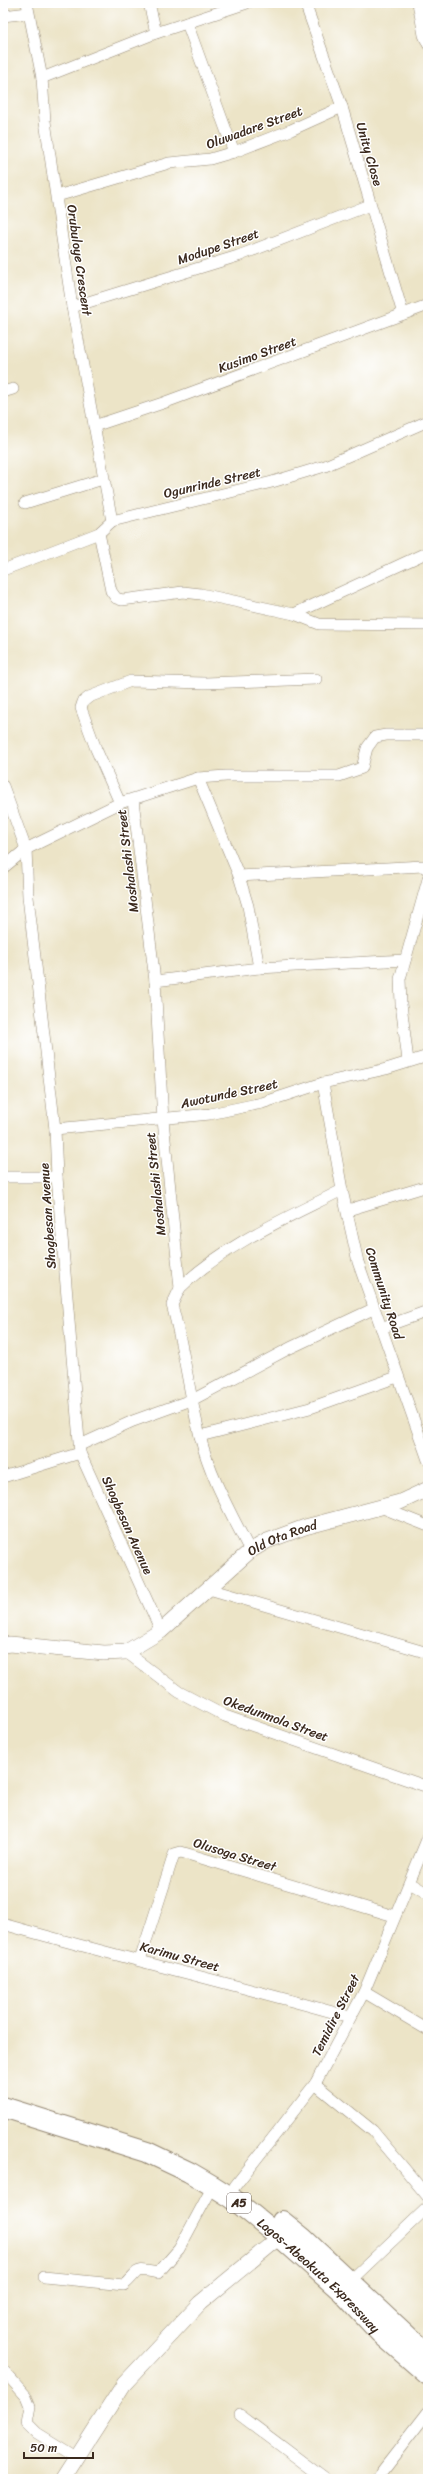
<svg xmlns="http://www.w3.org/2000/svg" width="431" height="2482" font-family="Sriracha,sans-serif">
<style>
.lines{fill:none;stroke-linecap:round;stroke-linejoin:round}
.street-casing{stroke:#948772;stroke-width:12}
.secondary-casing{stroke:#948772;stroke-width:16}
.highway-casing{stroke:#948772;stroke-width:22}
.street{stroke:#fff;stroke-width:11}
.secondary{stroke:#fff;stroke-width:15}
.highway{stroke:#fff;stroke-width:20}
.labels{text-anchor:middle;stroke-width:3;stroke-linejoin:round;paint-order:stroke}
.shield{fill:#fff;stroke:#766a62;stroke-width:1}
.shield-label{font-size:12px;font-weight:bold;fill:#3b2a1e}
.street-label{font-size:13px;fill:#3b2a1e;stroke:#fff}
</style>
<rect width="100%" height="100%" fill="#fff"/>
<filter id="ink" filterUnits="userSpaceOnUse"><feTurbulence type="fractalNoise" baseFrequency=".025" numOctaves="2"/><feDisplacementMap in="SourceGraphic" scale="8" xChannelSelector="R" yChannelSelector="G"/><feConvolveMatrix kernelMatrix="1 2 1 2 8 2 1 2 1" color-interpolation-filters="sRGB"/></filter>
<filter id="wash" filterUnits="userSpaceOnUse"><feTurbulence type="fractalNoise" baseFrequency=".012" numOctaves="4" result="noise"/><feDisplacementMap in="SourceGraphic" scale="16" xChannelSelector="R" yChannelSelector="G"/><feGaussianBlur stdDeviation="0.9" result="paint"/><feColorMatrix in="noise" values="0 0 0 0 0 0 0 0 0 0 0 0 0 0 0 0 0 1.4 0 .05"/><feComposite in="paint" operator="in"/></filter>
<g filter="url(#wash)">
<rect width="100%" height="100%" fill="#ece4c7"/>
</g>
<g filter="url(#ink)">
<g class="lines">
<defs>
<g id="street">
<path d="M27,3L42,78L45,121L72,307L112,521"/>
<path d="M149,3L156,33"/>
<path d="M305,3L342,107L403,314"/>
<path d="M418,3L424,35L428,44"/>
<path d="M3,16L28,13"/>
<path d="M187,23L234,152"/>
<path d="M42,78L156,33L247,3"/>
<path d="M57,196L169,163L210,159L234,152L291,130L342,107"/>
<path d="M72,307L238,256L370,205"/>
<path d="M3,392L13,389"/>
<path d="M94,426L163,403L428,305"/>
<path d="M25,503L103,479"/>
<path d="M99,533L111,591L116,598L122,600L183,592L201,594L294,614L319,624L428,625"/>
<path d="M3,570L99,533L112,521L272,482L325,466L428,421"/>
<path d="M294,614L428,552"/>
<path d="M198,778L239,876L248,906L259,968"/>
<path d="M3,786L26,849L28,897L55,1129L57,1177L80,1453L161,1631"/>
<path d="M133,800L155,981L163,1120L180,1288L172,1305C184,1348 189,1393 200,1436C210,1477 231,1513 250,1551"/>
<path d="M120,803L96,749L81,708L83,702L89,697L131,681L205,683L316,679"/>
<path d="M3,868L26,849L120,803L198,778L226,776H339L362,768L367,748L375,737L386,735H428"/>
<path d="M239,876L423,866L428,870"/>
<path d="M155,981L259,968L405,960"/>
<path d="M408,1061L401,1004L400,979L428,879"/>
<path d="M323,1083L342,1190L358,1262L428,1460"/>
<path d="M55,1129L210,1114L262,1103L323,1083L386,1069L428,1056"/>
<path d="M3,1177H57"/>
<path d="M348,1210L428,1186"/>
<path d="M180,1288C225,1244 287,1218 342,1190"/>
<path d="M381,1328L428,1311"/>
<path d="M200,1436L310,1408L397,1377"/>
<path d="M80,1445L133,1421L194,1399L290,1348L373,1309"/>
<path d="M3,1477L80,1453"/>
<path d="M380,1507L428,1526"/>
<path d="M209,1589L428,1653"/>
<path d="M126,1652L179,1692L225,1716L428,1787"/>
<path d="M410,1883L428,1894"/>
<path d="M3,1924C118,1957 235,1984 350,2017"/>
<path d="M140,1960L174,1854L181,1852L394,1916"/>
<path d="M364,1992L428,2030"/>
<path d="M315,2084L373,2131L428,2197"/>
<path d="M235,2186L315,2084L364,1992L428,1837"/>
<path d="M44,2277L124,2285C141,2270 132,2268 158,2273L179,2249L213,2186"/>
<path d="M350,2281L428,2207"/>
<path d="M3,2370L26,2396L30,2406L27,2423L37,2433L76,2457"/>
<path d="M240,2415L325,2479"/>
<path d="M376,2479L428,2412"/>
</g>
<g id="secondary">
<path id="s1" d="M3,1645L10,1644L104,1653L126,1652L161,1631L250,1551L267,1541L305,1527L400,1502L428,1489"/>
<path d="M63,2479L124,2384L200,2303L280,2237"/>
</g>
<g id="highway">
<path id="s2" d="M3,2107L147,2152L189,2172L213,2186L232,2198L280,2237L342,2292L380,2333L428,2375"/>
<path d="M282,2221L303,2238L428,2355"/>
</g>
</defs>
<use href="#street" class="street-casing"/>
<use href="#secondary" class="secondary-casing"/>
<use href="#highway" class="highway-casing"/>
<use href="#street" class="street"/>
<use href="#secondary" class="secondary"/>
<use href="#highway" class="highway"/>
</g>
</g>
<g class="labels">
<rect class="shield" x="227" y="2193" width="24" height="20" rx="3"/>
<g class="shield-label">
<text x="239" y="2207">A5</text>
</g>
<g class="street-label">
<text transform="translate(254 127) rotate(-20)" y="5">Oluwadare Street</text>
<text transform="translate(370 154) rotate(74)" y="5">Unity Close</text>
<text transform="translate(218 246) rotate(-19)" y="5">Modupe Street</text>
<text transform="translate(80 260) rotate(82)" y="5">Orubuloye Crescent</text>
<text transform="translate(257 354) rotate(-20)" y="5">Kusimo Street</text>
<text transform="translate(212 482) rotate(-13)" y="5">Ogunrinde Street</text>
<text transform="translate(127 861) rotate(-97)" y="5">Moshalashi Street</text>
<text transform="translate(229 1093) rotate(-12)" y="5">Awotunde Street</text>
<text transform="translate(155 1184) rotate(-96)" y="5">Moshalashi Street</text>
<text transform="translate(47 1216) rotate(-94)" y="5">Shogbesan Avenue</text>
<text transform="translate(385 1293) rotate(72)" y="5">Community Road</text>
<text transform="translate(128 1525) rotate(66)" y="5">Shogbesan Avenue</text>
<text dy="5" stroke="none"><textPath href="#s1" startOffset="319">Old Ota Road</textPath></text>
<text transform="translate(276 1718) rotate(20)" y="5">Okedunmola Street</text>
<text transform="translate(235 1854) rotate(17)" y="5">Olusoga Street</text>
<text transform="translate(180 1956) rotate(15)" y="5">Karimu Street</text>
<text transform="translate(335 2015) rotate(-63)" y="5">Temidire Street</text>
<text dy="5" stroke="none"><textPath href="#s2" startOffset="364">Lagos-Abeokuta Expressway</textPath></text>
</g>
</g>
<rect width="431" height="2482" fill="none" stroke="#fff" stroke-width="16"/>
<path d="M24 2452v6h69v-6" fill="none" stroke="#3b2a1e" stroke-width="2"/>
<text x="30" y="2452" font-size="12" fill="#3b2a1e" stroke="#ffffff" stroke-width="3" paint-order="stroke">50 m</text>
</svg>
